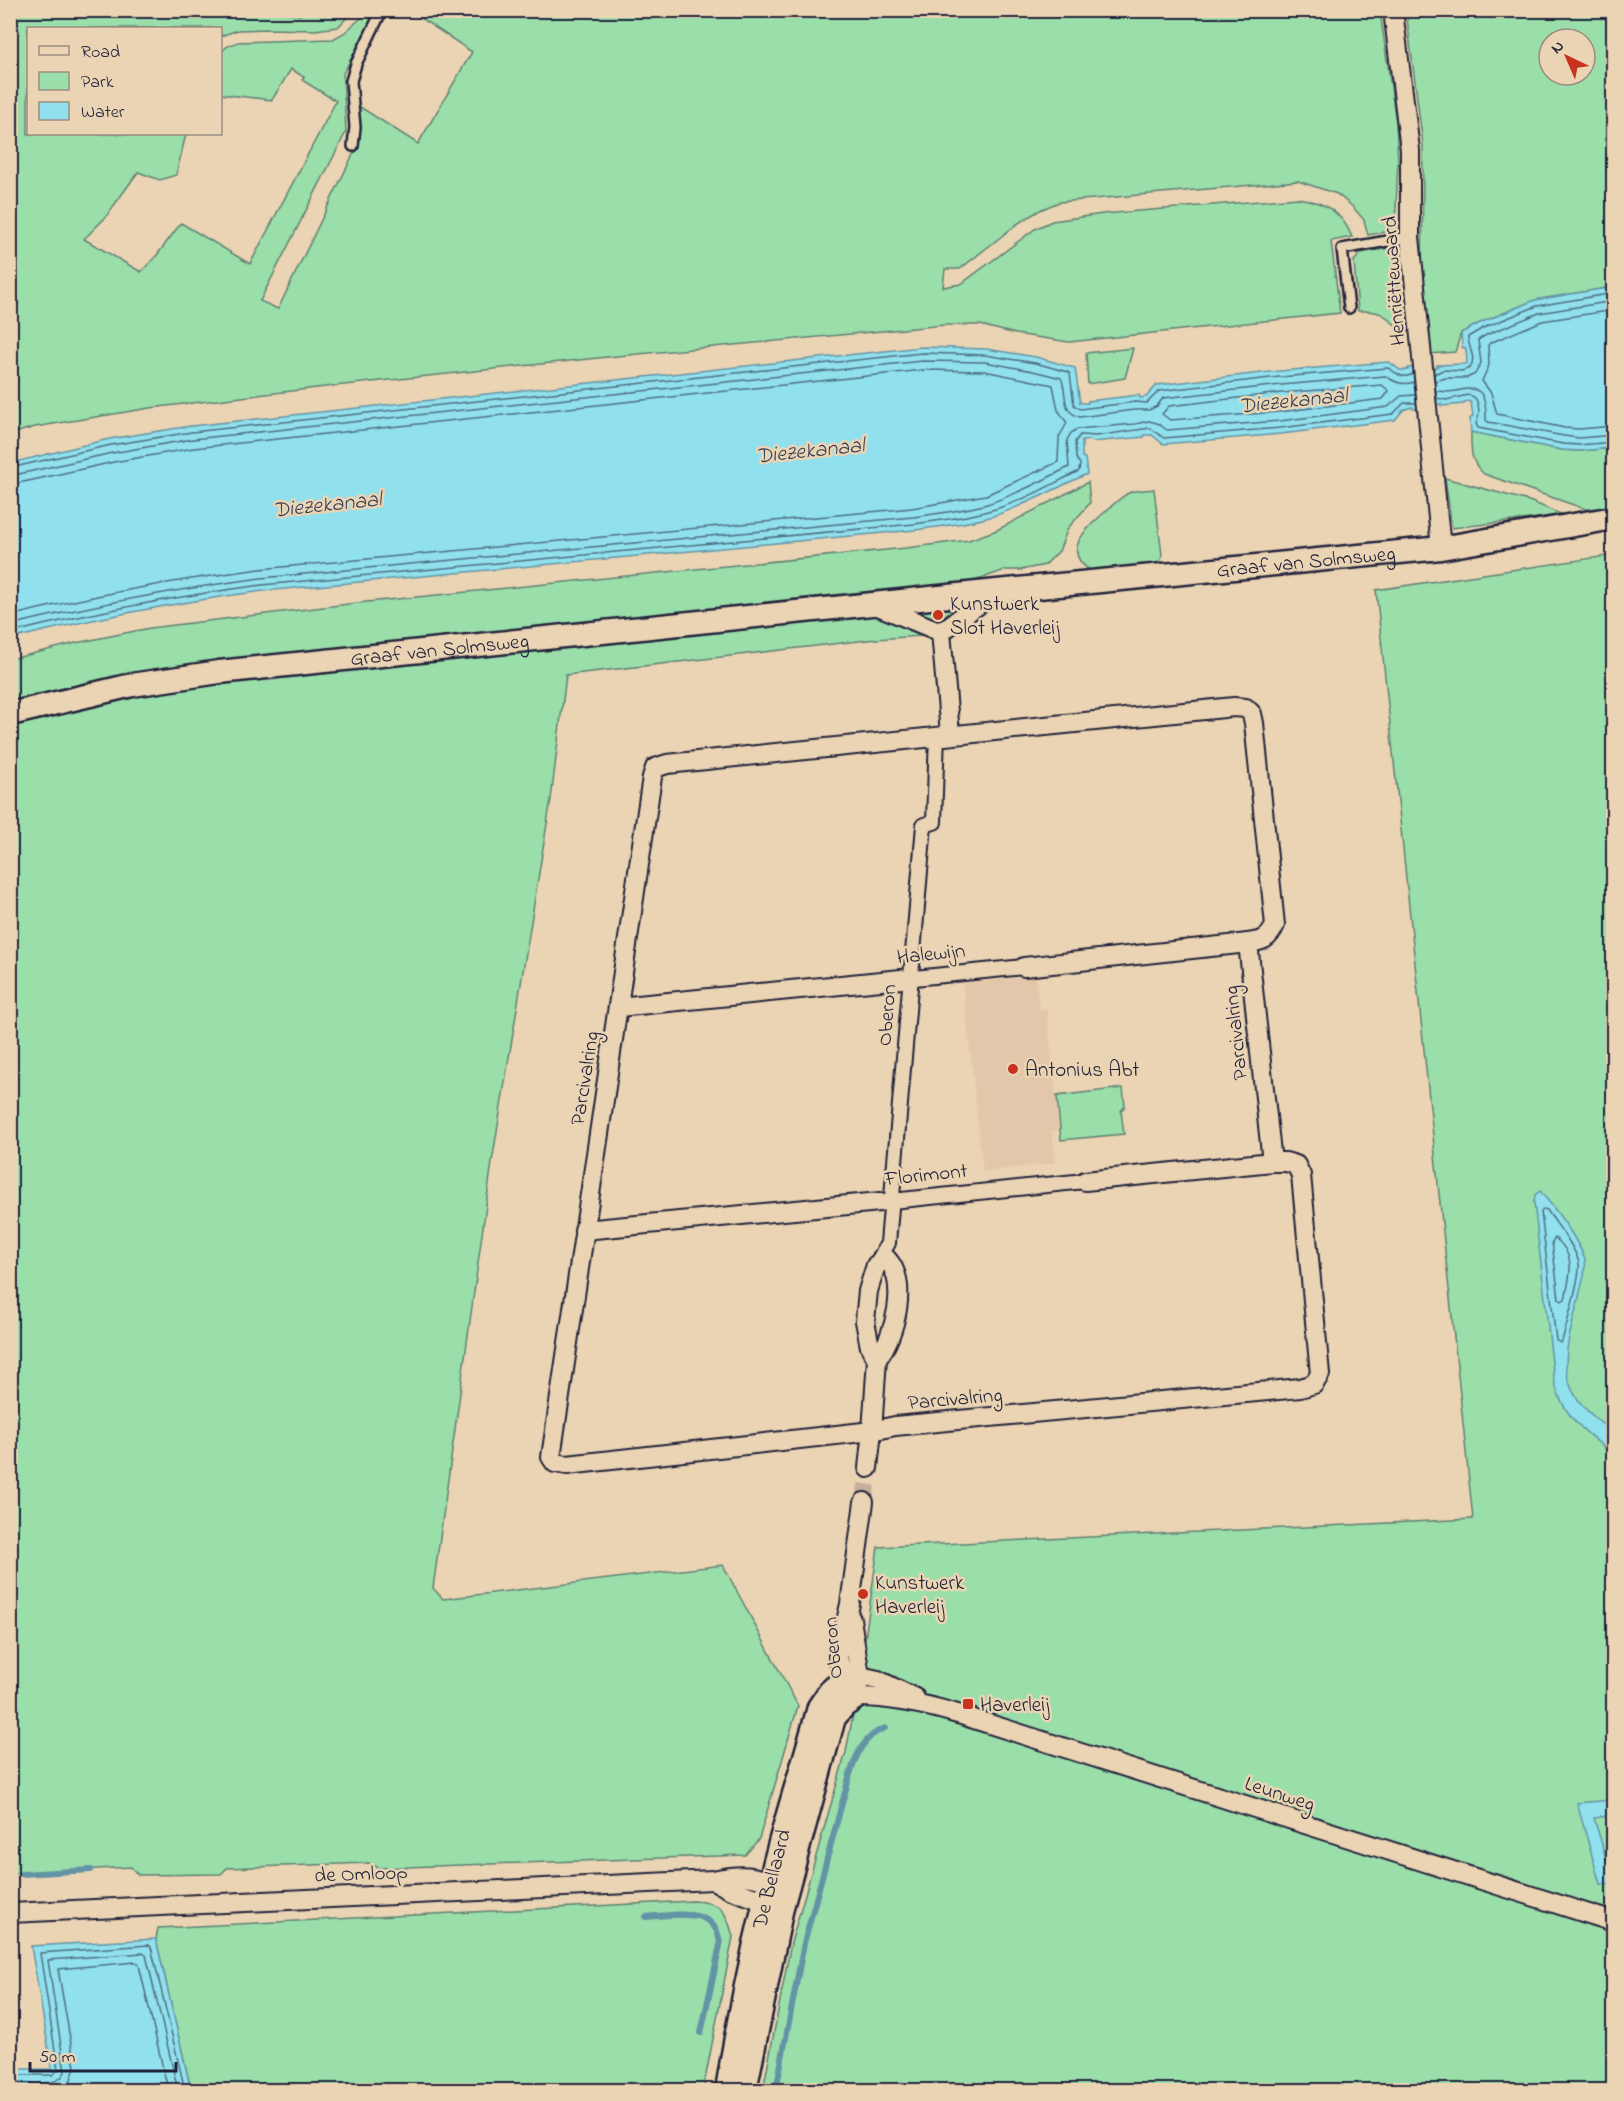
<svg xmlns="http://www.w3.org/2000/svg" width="1624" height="2101" font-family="'Indie Flower',sans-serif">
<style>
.built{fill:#e3c7aa}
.green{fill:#9adeaa;stroke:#5e8072;stroke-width:1.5;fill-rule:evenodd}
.water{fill:#90e0ed;stroke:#6494a6;stroke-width:1.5}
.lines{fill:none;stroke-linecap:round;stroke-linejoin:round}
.shore{stroke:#4e6e82;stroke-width:1.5}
.stream{stroke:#6494a6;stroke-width:6}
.minor-tunnel{stroke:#c2b09b;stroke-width:18;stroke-dasharray:18 9;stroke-linecap:butt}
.service-casing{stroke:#22223b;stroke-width:14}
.pedestrian-casing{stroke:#22223b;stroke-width:18}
.minor-casing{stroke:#22223b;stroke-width:22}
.tertiary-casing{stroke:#22223b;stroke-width:27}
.service{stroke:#ead4b3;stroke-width:9}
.pedestrian{stroke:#ead4b3;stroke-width:14}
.minor{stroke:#ead4b3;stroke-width:18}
.tertiary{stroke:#ead4b3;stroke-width:22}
.poi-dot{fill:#c8321e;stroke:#ead4b3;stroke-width:2}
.labels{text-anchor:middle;stroke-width:5;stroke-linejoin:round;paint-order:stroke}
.street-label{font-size:21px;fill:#22223b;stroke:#ead4b3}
.poi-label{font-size:21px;fill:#22223b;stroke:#ead4b3;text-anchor:start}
.water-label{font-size:22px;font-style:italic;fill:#323e56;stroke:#ead4b3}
</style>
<rect width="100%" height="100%" fill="#ead4b3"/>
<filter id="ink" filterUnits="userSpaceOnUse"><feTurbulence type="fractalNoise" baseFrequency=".0167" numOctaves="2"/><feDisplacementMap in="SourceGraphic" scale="12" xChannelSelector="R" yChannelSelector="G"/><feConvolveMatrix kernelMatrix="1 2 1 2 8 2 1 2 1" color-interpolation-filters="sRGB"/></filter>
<g filter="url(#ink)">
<path class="built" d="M1036,976L1039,1009H1047L1059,1130L1052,1131L1055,1163L983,1172L963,983Z"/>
<g class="green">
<path d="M267,10L300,15L304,11H353L338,27L315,30L267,29L238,30L221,36L220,28H28V134H186L176,175L160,180L138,172L105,218L84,239L141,272L157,255L181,223L250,264L336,101L302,80L304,77L291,69L272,100L221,94V53L226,47L238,42L333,39L344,33L369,11H376L343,74L346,132L260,301L278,309L360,140L358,116L354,103L418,144L472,52L410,11H1380L1396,123L1398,161L1395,230L1368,235L1364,220L1353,207L1337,194L1298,181L1059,202L1040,210L1017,224L960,269H945L943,287L961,284L1035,229L1052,221L1103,214L1298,198C1325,202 1342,212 1352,237L1331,241L1340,313L1069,342L1016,334L980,325H945L617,356L325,387L150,408L35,427L11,434V11Z"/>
<path d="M1406,11H1613V287L1535,300L1480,323L1461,333L1455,352L1429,354L1422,299L1423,145ZM1549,39H1585V75H1549Z"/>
<path d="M1396,247L1400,330C1385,314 1380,310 1358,311L1354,261L1361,253Z"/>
<path d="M1133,348L1125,378L1088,384L1086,353Z"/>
<path d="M1471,432L1562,450L1579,451L1613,448V508L1591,511L1484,474C1470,462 1471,451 1471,432Z"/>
<path d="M1445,478L1532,502L1563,515L1452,528Z"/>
<path d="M1088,482L1090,503L1068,528L1059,551L1045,565L1020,570H1005L963,585L11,707V659L76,643L150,628L357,603L906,548L969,540L997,530Z"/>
<path d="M1154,489L1162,555L1160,565L1091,571C1060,551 1086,529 1105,512C1112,506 1122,495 1131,492C1138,490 1147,490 1154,489Z"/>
<path d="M1613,555V2090H763L791,1943L846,1752L858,1688L878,1547L1473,1519L1376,590Z"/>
<path d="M956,604L958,606L937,620L916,612L915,609Z"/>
<path d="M869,612L922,636L876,639L566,675L551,799L492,1162L433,1588L443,1599L723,1565L798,1706L759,1839L745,1855L379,1868L369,1863L227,1868L221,1874L138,1875L131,1867L11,1874V722L138,692Z"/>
<path d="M1123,1088L1125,1106L1121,1111L1124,1134L1061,1140L1057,1096Z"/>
<path d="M692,1901C721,1902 726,1909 733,1937L703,2090H191L156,1939L158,1928Z"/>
</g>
<g class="water">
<path d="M1613,287V448L1579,451L1562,450L1471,432L1470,419L1473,416L1471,403L1469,401L1464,402V404L1441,406V404L1435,405V407L1413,409L1412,407L1403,410L1395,420L1281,434L1163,444L1152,435H1144V437L1092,442L1091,440L1082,441V457L1085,458L1087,474C1056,488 1025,506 993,516C968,524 941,526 915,530L263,591C178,602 94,618 11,639V463L109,439L191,426L922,347L986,349L1036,357L1075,368L1080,403H1088V401L1139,395L1140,398L1146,397L1157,385L1280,371L1389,362L1400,370H1408V368L1431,366V368L1437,367V365L1465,364L1467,363L1466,349L1462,347L1461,333L1480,323L1535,300Z"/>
<path d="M1540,1191C1555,1208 1578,1239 1585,1260C1587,1269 1582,1283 1580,1292C1575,1318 1560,1355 1569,1382C1575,1403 1597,1420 1613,1433V1455C1585,1430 1563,1419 1554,1380L1534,1202L1535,1195Z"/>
<path d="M1613,1800V1815L1594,1818L1613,1881V1884H1600L1577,1803Z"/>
<path d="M156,1939L191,2090L78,2088L77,2090H11V2069H52L31,1946Z"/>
</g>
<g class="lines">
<g class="shore">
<path d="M1614,310L1542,321L1490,343L1488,345L1489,365L1482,381L1491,393L1497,414L1565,428L1579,429L1614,426"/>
<path d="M1434,374L1443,370L1462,371L1470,368C1477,357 1468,348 1468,337L1483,328L1537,306L1614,293"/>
<path d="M1435,381L1446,378H1467L1475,374L1481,363L1478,340L1486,335L1539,313L1614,301"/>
<path d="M1382,385L1389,391L1383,399L1279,412L1170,420L1162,414L1169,406L1282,393Z"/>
<path d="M1436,391C1443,391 1449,393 1456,391C1482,384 1486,394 1486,420L1488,422L1564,436L1579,438L1614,435"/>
<path d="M1437,398L1446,400L1468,395L1474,397C1480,403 1480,416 1476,424L1478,428L1563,444L1579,445L1614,442"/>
<path d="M10,468L111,445L192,432L922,353L985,355L1035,363L1068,372L1070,374L1074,405L1080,409L1135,402L1147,403L1159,391L1280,377L1388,368C1397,373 1402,380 1413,374"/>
<path d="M10,476L112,453L193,439L922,361L985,362L1033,371L1061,378C1068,392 1060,412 1080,417L1134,410H1149L1157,406L1163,398L1281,385L1385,376C1395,382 1402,386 1414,382"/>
<path d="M10,485L114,462L194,448L923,370L984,371L1053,385L1058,410L1067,423L1059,437L1058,462L986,495L912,508L260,569C176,580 93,595 10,616"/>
<path d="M10,625C93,605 177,589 261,578L913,517C938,513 963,511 987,504C1016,495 1043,480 1069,467L1067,440L1071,433L1077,429L1135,424L1149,421L1157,423L1167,430L1280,421L1388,407L1401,396L1415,395"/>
<path d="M10,633C94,612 177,596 262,585L914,524C939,520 964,518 988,511C1020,503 1050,485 1079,471L1080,464L1076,458L1075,442L1080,435L1096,436L1150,428L1164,438L1280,428L1393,414L1404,403H1416"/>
<path d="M1544,1209L1547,1210C1556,1224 1575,1246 1579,1263C1581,1274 1566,1327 1562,1341L1560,1343L1556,1340L1541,1212Z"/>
<path d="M1555,1238C1577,1255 1570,1276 1565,1299L1562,1301L1559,1299L1552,1242Z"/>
<path d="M10,2075H52L58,2070L40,1953L149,1945L151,1947L185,2090"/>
<path d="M10,2082C27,2083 57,2089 65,2072L48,1960L143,1953L146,1955L178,2090"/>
<path d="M58,2090L70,2082L75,2067L58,1969L136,1962L139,1965L168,2090"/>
</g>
<g class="stream">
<path d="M21,1874L91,1870"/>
<path d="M646,1917C674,1915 718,1905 720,1945L701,2033"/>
<path d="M776,2090L804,1943L850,1774C857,1753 864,1736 885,1728"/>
</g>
<path class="minor-tunnel" d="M864,1502L868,1468"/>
<defs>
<g id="service">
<path d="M353,146L355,127L351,81L356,64L382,10"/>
<path d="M1349,308L1342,249L1410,237"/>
</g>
<g id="pedestrian">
<path d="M904,979L1024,967"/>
<path d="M882,1202L1085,1181"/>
<path d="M876,1265L888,1243L924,825L934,822L937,735"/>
</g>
<g id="minor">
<path d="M1393,10L1410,150V237L1441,548"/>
<path d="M873,604L941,632"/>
<path d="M941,632L950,734"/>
<path d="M941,632L997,591"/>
<path d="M1234,707L1246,708L1252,714L1254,723L1275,925C1269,939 1263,941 1248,943L1272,1162H1286L1296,1165L1301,1175L1320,1374L1314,1384L1300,1388L895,1426L872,1431L567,1465L555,1463L551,1457L652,777L655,768L667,764Z"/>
<path d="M1024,967L1248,943"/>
<path d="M618,1007L901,979"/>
<path d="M1085,1181L1272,1162"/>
<path d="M584,1230L880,1202"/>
<path d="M868,1468L872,1431L877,1359L870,1347L865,1321L868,1291L876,1265L887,1259C909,1283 895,1336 877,1359"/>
<path d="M851,1619L860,1676L858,1686"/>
<path d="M844,1679L860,1676L878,1680L915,1698"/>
<path d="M850,1688L844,1679L838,1657L850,1604L864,1502"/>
<path d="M857,1697C892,1697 928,1705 961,1715L1614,1922"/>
<path d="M713,1880L729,1889L775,1905"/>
<path d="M10,1913L713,1880C744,1873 753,1876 783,1885"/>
</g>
<g id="tertiary">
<path id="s1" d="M10,714L132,685L219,672L997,591L1441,548L1614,518"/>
<path id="s2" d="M727,2090C740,2008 758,1924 780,1843C792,1798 807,1753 819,1707L830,1691L844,1679"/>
<path d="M745,2090L782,1907L834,1718L844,1706L857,1697"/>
</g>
</defs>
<use href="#service" class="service-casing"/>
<use href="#pedestrian" class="pedestrian-casing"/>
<use href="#minor" class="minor-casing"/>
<use href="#tertiary" class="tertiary-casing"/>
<use href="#service" class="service"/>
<use href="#pedestrian" class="pedestrian"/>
<use href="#minor" class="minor"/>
<use href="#tertiary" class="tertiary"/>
</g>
</g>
<g class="poi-dot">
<circle cx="938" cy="615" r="6"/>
<circle cx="1013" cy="1069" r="6"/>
<circle cx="863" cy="1594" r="6"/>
<rect x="962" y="1698" width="12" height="12" rx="3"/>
</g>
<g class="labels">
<g class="street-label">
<text transform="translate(1393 281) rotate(-94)" y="7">Henriëttewaard</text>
<text dy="7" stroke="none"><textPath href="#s1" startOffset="1306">Graaf van Solmsweg</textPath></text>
<text dy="7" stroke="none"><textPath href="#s1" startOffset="435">Graaf van Solmsweg</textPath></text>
<text transform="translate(931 953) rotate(-6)" y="7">Halewijn</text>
<text transform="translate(886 1015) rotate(-85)" y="7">Oberon</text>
<text transform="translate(1235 1033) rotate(-96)" y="7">Parcivalring</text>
<text transform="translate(584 1078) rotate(-81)" y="7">Parcivalring</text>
<text transform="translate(926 1174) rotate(-6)" y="7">Florimont</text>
<text transform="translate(955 1398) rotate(-5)" y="7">Parcivalring</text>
<text transform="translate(832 1648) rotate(-95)" y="7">Oberon</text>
<text transform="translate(1280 1793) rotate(18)" y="7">Leunweg</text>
<text transform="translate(361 1873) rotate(-2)" y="7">de Omloop</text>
<text dy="7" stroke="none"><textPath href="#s2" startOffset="216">De Bellaard</textPath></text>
</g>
<g class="poi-label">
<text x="950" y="610">Kunstwerk<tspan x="950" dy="24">Slot Haverleij</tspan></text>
<text x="1025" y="1076">Antonius Abt</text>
<text x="875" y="1589">Kunstwerk<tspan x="875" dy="24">Haverleij</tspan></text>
<text x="980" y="1711">Haverleij</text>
</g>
<g class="water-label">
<text transform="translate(1293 399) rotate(-6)" y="8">Diezekanaal</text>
<text transform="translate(810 449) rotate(-6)" y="8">Diezekanaal</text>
<text transform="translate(327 503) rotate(-6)" y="8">Diezekanaal</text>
</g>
</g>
<rect width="1624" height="2101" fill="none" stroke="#ead4b3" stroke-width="36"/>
<rect x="18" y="18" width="1588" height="2065" fill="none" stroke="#22223b" stroke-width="2" filter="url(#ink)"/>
<rect x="27" y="27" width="195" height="108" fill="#ead4b3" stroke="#9a8d83" stroke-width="1.5"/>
<rect x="39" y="46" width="30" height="9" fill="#ead4b3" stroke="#9a8d83" stroke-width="1.5"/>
<text x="81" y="57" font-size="18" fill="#22223b">Road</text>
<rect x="39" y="72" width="30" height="18" fill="#9adeaa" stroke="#9a8d83" stroke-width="1.5"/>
<text x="81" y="87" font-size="18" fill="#22223b">Park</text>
<rect x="39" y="102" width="30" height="18" fill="#90e0ed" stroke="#9a8d83" stroke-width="1.5"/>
<text x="81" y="117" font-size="18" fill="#22223b">Water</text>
<g transform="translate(1567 57) rotate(316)"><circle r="28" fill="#ead4b3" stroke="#9a8d83" stroke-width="1.5"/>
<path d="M0-4.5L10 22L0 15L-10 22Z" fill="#c8321e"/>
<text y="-9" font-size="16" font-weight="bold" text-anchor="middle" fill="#22223b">N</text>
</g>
<path d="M30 2062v9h146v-9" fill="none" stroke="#22223b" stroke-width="3"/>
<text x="39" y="2062" font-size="18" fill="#22223b" stroke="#ead4b3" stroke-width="4.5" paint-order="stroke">50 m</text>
</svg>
